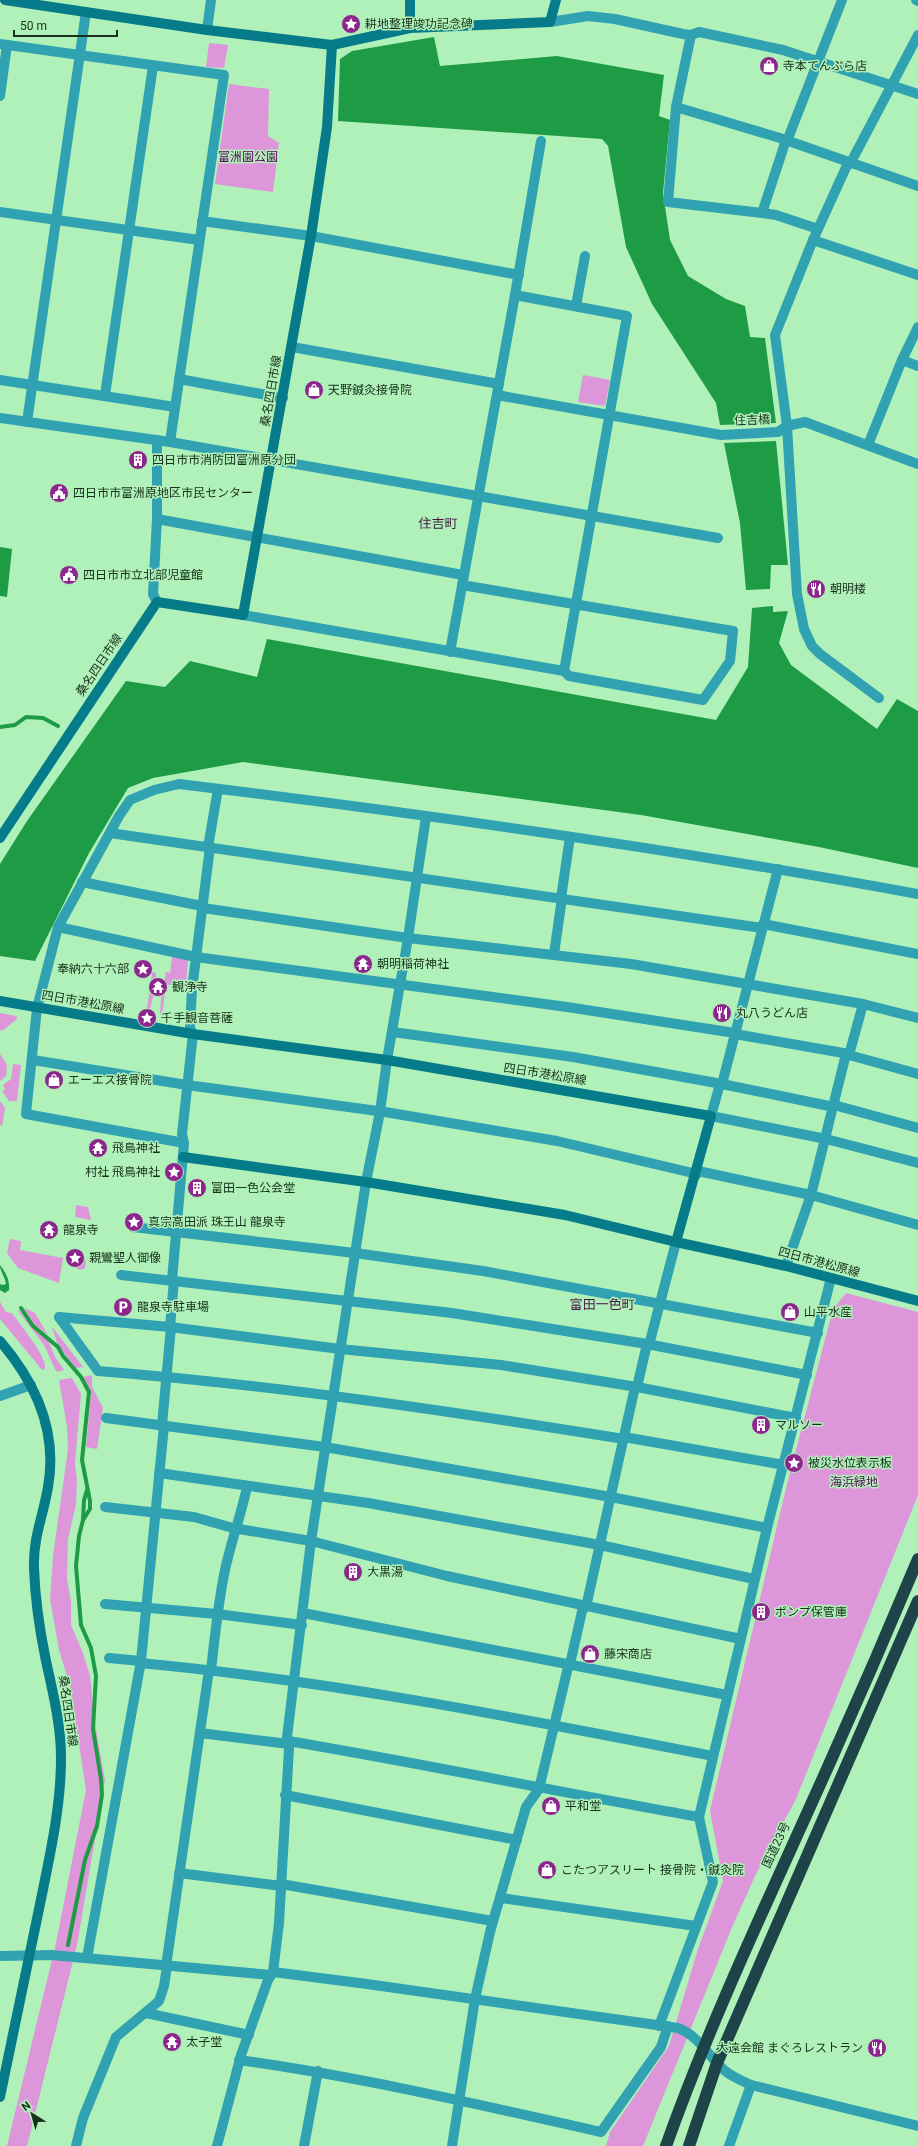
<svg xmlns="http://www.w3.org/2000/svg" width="918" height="2146" font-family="Roboto,'Noto Sans JP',sans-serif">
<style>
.green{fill:#de96da}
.water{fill:#1e9b45}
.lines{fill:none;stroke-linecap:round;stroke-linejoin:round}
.stream{stroke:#1e9b45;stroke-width:4}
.street{stroke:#31a2b2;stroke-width:10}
.secondary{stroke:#067b89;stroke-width:10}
.highway{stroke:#1e444a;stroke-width:12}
.labels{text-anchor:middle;stroke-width:3;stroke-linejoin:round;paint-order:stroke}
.poi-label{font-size:12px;fill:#16301b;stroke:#b0f1b9;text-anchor:start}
.park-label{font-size:12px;fill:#5c005c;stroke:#b0f1b9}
.street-label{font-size:12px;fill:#16301b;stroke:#b0f1b9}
.neighbourhood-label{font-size:13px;fill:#471646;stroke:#b0f1b9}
</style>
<rect width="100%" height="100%" fill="#b0f1b9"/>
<g class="green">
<path d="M209,43L228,45L224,68L206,67Z"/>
<path d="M229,84L269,89L268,136L279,143L273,192L215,184Z"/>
<path d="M583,375L610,380L605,406L578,402Z"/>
<path d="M172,957L188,959L186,987L164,984L166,972L170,973Z"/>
<path d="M139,964L153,966L152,972L156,973V983H151L152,975L138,973Z"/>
<path d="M151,984L156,985L149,1013H146Z"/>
<path d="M162,985L166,986L162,1015L160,1014Z"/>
<path d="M0,1013L17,1016L16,1020L2,1031L0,1030Z"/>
<path d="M0,1054L7,1065L6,1076L0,1081Z"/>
<path d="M13,1064L21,1065L17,1101H9L2,1091L5,1089L3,1085L11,1079Z"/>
<path d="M0,1101L5,1108L2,1126L0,1125Z"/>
<path d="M76,1205L88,1207L91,1220L75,1217Z"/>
<path d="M10,1239L21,1241L20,1250L63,1258L59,1283L18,1268L7,1253Z"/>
<path d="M75,1253L83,1255L86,1261L85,1268L80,1270L72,1266L70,1262L71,1255Z"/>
<path d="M846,1293L918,1312V1495L796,1799L756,1874L733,1925L643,2146H606L610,2132L669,2046L698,1949L723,1881L710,1811L786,1488L833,1309Z"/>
<path d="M0,1302L6,1312L12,1313C19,1323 48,1358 45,1369L42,1370L0,1319Z"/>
<path d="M24,1308L35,1313L48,1335L34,1324Z"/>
<path d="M19,1310L33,1328L48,1340L55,1357L64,1370L57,1372L55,1369L44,1345L18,1311Z"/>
<path d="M52,1328H53L83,1367L75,1368L58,1345Z"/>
<path d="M92,1375V1387L103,1408L97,1449L86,1447L91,1393L83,1377Z"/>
<path d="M72,1378L81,1394L75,1463L77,1480L76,1505L68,1539L67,1579L71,1601V1625L83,1653L90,1676L95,1724L105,1780L77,1945L27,2146H7L56,1943L86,1790L70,1686L59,1650L50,1599L53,1556L68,1449L67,1427L59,1380Z"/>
</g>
<g class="water">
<path d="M434,37L440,66L557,56L664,75L659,116L670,120L663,193L670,240L688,276L726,299L745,306L750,337L765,338L776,423L720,425L716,403L652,304L626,247L608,146L602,139L338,121L340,59L352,51Z"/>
<path d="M776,441L788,565H771L770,589L746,590L740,523L724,443Z"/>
<path d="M0,547L12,549L7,597L0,596Z"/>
<path d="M773,606V612L788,611L779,643L791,665L877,729L897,699L918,711V868L819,847L641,815L243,762L153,778L128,788L89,853L35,961L0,956V864L27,821L126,681L165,687L190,661L257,677L267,639L716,720L748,667L752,608Z"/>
<path d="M0,1265C6,1273 10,1280 9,1290L5,1293L0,1290V1284L3,1285L6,1284C5,1276 0,1272 0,1265Z"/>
</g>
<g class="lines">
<g class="stream">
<path d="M0,727L15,725L26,717L43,718L58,726"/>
<path d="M21,1308L33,1326L58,1347L63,1356L81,1377L89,1392L82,1460L90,1501V1509L83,1520L79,1536L76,1566L81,1625L91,1648L96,1676L93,1729L101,1779L102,1795L97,1826L85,1860L68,1945"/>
<path d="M83,1520L84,1500L87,1490"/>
</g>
<g class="street">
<path d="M916,0L918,1"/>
<path d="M550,22L588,16L615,19L683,34L691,35L699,32L783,50L918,94"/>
<path d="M207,30L211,0"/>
<path d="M691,35L676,107L668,202L762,213"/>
<path d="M0,44L224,75L170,442"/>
<path d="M0,96L7,45"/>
<path d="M676,107L780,138L918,186"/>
<path d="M786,140L762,213L776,215L818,229"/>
<path d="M787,141L842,0"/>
<path d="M848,163L813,240L775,335L787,426L797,594L804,629L812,646L820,654L879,698"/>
<path d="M850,164L918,35"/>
<path d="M0,212L199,240"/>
<path d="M202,221L311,236L519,275"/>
<path d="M813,240L918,275"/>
<path d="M515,295L627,316L564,671"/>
<path d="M576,306L585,256"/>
<path d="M292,347L499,384"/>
<path d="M902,360L918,366"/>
<path d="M179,379L283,398"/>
<path d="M0,380L175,407"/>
<path d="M105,395L153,66"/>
<path d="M497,395L721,435L778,432L787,426L805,422L918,464"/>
<path d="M0,418L170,442L718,538"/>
<path d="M27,422L86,12"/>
<path d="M157,440V519L153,594L157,602"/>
<path d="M868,445L902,360L918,327"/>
<path d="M157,519L463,575"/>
<path d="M243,615L564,671L569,676L703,700L730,661L733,631L462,585"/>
<path d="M450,652L515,295L541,141"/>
<path d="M110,833L762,928"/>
<path d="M208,847L218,789"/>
<path d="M82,882L202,906"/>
<path d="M561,898L570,837"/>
<path d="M203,908L408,938L631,964L863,1004L918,1018"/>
<path d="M763,924L918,954"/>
<path d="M58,927L196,957L567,1007L735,1033"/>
<path d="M554,954L562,898"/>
<path d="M863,1004L849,1055L918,1074"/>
<path d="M393,1032L573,1057L722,1084L834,1107"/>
<path d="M735,1034L849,1054"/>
<path d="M33,1060L187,1085L385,1112L557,1141L697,1174"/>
<path d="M720,1084L711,1116L826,1139L918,1163"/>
<path d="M722,1084L778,869"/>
<path d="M834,1105L918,1128"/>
<path d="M184,1143L26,1114L37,1008L58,927L119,816L130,800L154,790L179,784C426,814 673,849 918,894"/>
<path d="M698,1171L811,1195L918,1225"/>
<path d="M133,1227L355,1253L483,1271L818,1333"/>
<path d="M786,1266L811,1195L846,1054"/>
<path d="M121,1275L452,1313L647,1344L807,1375"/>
<path d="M172,1280L184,1143L182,1134L193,1034L190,1028L192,989L210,847"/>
<path d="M59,1317L170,1327L340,1349L501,1365L637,1387L796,1418"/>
<path d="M59,1317L98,1371C274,1385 449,1411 624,1439"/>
<path d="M170,1327L174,1280"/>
<path d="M649,1345L676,1242"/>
<path d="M637,1387L647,1344"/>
<path d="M0,1396L31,1385"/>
<path d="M106,1418L325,1447L611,1497L767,1528"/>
<path d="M162,1425L171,1327"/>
<path d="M624,1437L784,1465"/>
<path d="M159,1473L368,1503L600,1545L754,1579"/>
<path d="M105,1507L194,1517L233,1528L311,1541L447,1576L741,1639"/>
<path d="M105,1604L217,1614L302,1625"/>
<path d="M586,1607L635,1387"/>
<path d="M303,1613L727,1695"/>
<path d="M109,1658L141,1661"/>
<path d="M140,1663C333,1681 523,1719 713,1756"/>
<path d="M570,1664L583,1607"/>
<path d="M211,1670C215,1636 218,1603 225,1570C231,1542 241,1515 247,1487"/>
<path d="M200,1733L289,1744"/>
<path d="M288,1741C426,1764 562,1793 699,1817"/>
<path d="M285,1795L517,1840"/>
<path d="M179,1873L281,1886"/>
<path d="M281,1884L493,1921"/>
<path d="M501,1898L696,1926"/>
<path d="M0,1956L52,1955L271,1975"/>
<path d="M87,1958L141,1661L164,1426"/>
<path d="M166,1966L209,1670"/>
<path d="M273,1972L367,1984L678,2028C699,2036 707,2055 724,2070C732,2077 741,2080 751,2085L918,2126"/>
<path d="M146,2013L249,2035"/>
<path d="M659,2026L713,1882L699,1817L767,1528L831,1278"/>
<path d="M239,2060C362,2077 481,2105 601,2132L661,2047L668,2026"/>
<path d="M76,2146L83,2118L116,2037L159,2001L164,1986L167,1966"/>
<path d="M217,2146L241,2055L268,1980L273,1972L279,1923L289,1748L287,1737L311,1541L366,1182L380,1112L387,1060L408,938L426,817"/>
<path d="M304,2146L318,2071"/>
<path d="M452,2146L475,1999L490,1932L526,1807L539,1789L569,1663"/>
<path d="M729,2146L751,2085"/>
</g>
<g class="secondary">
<path d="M5,0L207,30L332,45L410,28L550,22L556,0"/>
<path d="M410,28V0"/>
<path d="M0,838L157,602L243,615L311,236L327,127L332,45"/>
<path d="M0,1001L193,1034L387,1060L711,1116L676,1242L786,1266L918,1301"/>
<path d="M183,1157L366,1182L565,1215L676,1242"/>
<path d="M0,1341C36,1383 58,1431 48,1487C43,1517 33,1537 34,1568C35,1598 40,1632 46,1661C53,1693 61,1725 61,1758C61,1809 49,1859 39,1909C26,1971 13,2034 0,2097"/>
</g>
<g class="highway">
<path d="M666,2146C713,2014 774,1888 831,1760C861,1693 890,1626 918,1559"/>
<path d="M689,2146L717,2063L918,1601"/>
</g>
</g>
<defs>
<symbol id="sight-disc" viewBox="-11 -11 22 22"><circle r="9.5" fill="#8d268c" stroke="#b0f1b9"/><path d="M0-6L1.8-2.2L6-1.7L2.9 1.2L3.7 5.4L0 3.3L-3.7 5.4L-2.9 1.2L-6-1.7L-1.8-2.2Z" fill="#fff"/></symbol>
<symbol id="shop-disc" viewBox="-11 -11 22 22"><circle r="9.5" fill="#8d268c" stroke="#b0f1b9"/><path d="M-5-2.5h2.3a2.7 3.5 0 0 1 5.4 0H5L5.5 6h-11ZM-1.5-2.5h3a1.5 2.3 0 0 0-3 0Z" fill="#fff"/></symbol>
<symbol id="building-disc" viewBox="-11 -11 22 22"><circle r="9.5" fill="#8d268c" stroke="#b0f1b9"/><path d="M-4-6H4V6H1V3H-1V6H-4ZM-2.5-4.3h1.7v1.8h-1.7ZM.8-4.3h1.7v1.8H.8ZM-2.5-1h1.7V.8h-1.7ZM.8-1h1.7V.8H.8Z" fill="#fff"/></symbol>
<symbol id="civic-disc" viewBox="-11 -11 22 22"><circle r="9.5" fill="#8d268c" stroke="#b0f1b9"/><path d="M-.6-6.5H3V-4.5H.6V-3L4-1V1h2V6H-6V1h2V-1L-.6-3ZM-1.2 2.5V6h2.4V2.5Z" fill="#fff"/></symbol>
<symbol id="restaurant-disc" viewBox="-11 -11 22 22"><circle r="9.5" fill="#8d268c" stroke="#b0f1b9"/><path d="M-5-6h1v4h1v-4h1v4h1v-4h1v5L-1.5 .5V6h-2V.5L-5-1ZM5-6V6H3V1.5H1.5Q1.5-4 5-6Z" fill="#fff"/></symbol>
<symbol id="temple-disc" viewBox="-11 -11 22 22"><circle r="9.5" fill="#8d268c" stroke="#b0f1b9"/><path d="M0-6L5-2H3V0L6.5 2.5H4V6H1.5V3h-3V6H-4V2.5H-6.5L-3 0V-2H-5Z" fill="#fff"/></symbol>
<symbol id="parking-disc" viewBox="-11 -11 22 22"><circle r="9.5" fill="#8d268c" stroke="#b0f1b9"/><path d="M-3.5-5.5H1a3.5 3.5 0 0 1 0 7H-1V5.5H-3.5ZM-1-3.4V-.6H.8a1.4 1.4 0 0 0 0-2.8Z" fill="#fff"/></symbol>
</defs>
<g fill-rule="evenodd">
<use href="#sight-disc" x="340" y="13" width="22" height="22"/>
<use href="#shop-disc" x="758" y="55" width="22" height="22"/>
<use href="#shop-disc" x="303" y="379" width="22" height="22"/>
<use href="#building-disc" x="127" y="449" width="22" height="22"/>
<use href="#civic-disc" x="48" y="482" width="22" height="22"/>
<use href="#civic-disc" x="58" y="564" width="22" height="22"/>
<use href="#restaurant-disc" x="805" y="578" width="22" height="22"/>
<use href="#temple-disc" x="352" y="953" width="22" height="22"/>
<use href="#sight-disc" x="132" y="958" width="22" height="22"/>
<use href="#temple-disc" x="147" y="976" width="22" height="22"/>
<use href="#restaurant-disc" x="711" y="1002" width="22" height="22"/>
<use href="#sight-disc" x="136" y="1007" width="22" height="22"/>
<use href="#shop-disc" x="43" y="1069" width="22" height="22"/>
<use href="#temple-disc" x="87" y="1137" width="22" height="22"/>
<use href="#sight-disc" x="163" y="1161" width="22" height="22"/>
<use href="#building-disc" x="186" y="1177" width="22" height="22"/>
<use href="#sight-disc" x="123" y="1211" width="22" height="22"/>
<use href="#temple-disc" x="38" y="1219" width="22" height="22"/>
<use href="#sight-disc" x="64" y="1247" width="22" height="22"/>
<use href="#parking-disc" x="112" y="1296" width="22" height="22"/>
<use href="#shop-disc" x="779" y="1301" width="22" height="22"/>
<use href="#building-disc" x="750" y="1414" width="22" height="22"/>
<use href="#sight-disc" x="783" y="1452" width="22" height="22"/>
<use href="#building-disc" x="342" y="1561" width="22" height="22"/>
<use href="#building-disc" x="750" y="1601" width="22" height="22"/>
<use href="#shop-disc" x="579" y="1643" width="22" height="22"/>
<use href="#shop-disc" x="540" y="1795" width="22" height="22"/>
<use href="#shop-disc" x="536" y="1859" width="22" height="22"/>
<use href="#temple-disc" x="161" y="2031" width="22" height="22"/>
<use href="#restaurant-disc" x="866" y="2037" width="22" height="22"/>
</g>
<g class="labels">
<g class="poi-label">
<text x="365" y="28">耕地整理竣功記念碑</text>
<text x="783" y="70">寺本てんぷら店</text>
<text x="328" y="394">天野鍼灸接骨院</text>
<text x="152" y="464">四日市市消防団富洲原分団</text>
<text x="73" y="497">四日市市富洲原地区市民センター</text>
<text x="83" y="579">四日市市立北部児童館</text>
<text x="830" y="593">朝明楼</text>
<text x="377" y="968">朝明稲荷神社</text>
<text x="129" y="973" text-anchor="end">奉納六十六部</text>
<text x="172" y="991">観浄寺</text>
<text x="736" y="1017">丸八うどん店</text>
<text x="161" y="1022">千手観音菩薩</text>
<text x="68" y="1084">エーエス接骨院</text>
<text x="112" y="1152">飛鳥神社</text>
<text x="160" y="1176" text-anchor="end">村社 飛鳥神社</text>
<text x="211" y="1192">富田一色公会堂</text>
<text x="148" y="1226">真宗高田派 珠王山 龍泉寺</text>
<text x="63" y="1234">龍泉寺</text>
<text x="89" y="1262">親鸞聖人御像</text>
<text x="137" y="1311">龍泉寺駐車場</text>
<text x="804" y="1316">山平水産</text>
<text x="775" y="1429">マルソー</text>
<text x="808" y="1467">被災水位表示板</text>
<text x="367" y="1576">大黒湯</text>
<text x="775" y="1616">ポンプ保管庫</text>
<text x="604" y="1658">藤宋商店</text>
<text x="565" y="1810">平和堂</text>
<text x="561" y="1874">こたつアスリート 接骨院・鍼灸院</text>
<text x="186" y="2046">太子堂</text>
<text x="863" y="2052" text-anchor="end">大遠会館 まぐろレストラン</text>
</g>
<g class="park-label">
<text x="248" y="161">富洲園公園</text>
<text x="854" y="1486">海浜緑地</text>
</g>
<g class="street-label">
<text transform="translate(271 391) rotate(-80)" y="4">桑名四日市線</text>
<text transform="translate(752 420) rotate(-2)" y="4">住吉橋</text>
<text transform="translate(99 665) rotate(-56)" y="4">桑名四日市線</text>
<text transform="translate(83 1002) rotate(10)" y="4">四日市港松原線</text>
<text transform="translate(545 1074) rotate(9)" y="4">四日市港松原線</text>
<text transform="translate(819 1262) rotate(15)" y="4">四日市港松原線</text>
<text transform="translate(68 1711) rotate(82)" y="4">桑名四日市線</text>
<text transform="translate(776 1845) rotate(-65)" y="4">国道23号</text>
</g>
<g class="neighbourhood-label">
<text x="438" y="528">住吉町</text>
<text x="602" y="1309">富田一色町</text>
</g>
</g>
<g transform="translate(32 2114) rotate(323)" stroke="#b0f1b9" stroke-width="3" paint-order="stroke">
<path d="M0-3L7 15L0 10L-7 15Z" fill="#16301b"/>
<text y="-6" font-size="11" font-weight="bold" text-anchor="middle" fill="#16301b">N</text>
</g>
<path d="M14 30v6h103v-6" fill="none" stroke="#16301b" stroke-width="2"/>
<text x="20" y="30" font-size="12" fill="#16301b" stroke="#b0f1b9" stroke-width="3" paint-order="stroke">50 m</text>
</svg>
